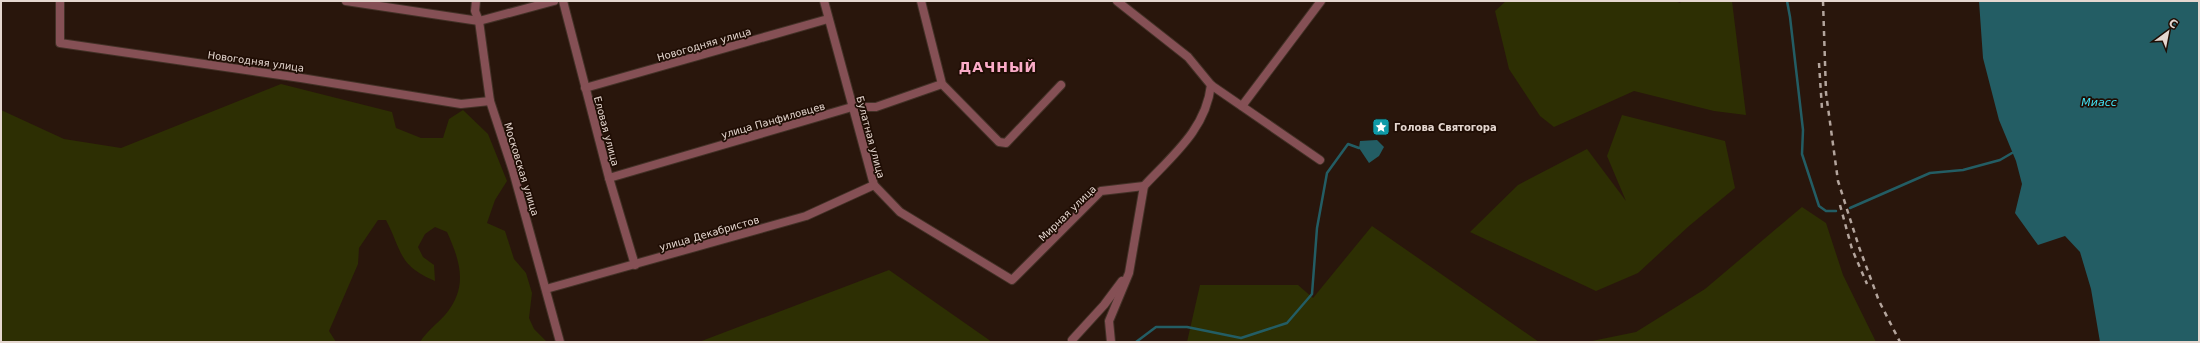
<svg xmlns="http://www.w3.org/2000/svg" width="2200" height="343" font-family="'DejaVu Sans',sans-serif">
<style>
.green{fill:#2d2f03}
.water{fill:#235d64}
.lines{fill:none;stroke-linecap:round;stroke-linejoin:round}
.stream{stroke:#235d64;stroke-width:2.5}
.minor-casing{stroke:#433127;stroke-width:10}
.minor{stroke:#855055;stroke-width:8}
.rail{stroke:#b4a59d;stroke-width:2.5;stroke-dasharray:5 5;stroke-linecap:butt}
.labels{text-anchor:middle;stroke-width:3.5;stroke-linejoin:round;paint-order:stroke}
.street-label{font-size:10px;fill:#e5d7d0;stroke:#1f0d04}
.poi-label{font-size:10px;font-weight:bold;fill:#e5d7d0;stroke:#1f0d04;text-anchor:start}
.water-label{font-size:11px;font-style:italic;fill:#42e3f5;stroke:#1f0d04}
.district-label{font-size:14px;font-weight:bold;letter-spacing:1px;fill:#faabc8;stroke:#1f0d04}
</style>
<rect width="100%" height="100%" fill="#29160c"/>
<g class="green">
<path d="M1506,1H1675L1680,3L1682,1H1732L1746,115L1714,111L1634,91L1554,127L1540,116L1509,69L1495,11Z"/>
<path d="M281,84L392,112L396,128L421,138H443L449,119L463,110L488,134L507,181L495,200L487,223L505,231L514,259L526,273L532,293L529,318L534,329L547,342H420C427,331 437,324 445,315C469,287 460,261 447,232L435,227L425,234L418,247L423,257L434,265L435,281C398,265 403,253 386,220H378L359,248L358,264L329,331L336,342H1V110L64,139L121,148Z"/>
<path d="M1622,115L1725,141L1735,188L1689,226L1638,273L1596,291L1470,232L1518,185L1587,149L1626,201L1607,156Z"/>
<path d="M1802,207L1826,223L1843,275L1876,342H1587L1636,332L1705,289Z"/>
<path d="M1372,226L1539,342H1187L1200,285H1298L1313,298Z"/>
<path d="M889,270L992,342H699Z"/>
</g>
<g class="water">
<path d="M1979,1H2199V342H2100L2091,289L2080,252L2065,236L2038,245L2015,213L2022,184L2016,161L1999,120L1983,58Z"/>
<path d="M1377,140L1384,147L1379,156L1369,163L1359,148L1360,141Z"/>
</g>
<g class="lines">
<g class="stream">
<path d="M1787,1L1790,17L1803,130L1802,154L1819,206L1826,211H1836"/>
<path d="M1850,208L1930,173L1963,170L2000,160L2012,153"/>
<path d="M1136,342L1156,327H1187L1241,338L1287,323L1312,294L1317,228L1327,173L1348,144L1359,148"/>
</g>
<defs>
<g id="minor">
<path d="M60,1V43L301,78L461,104L490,101"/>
<path d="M346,1L479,21L554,1"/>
<path d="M476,1L475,11L479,21L490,101L513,171L560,342"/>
<path d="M563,1L609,178L635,265"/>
<path d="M824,1L874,185L900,212L1012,280L1101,191L1144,186C1173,155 1206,129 1211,85"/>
<path d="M921,1L942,84L999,142L1006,143L1061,85"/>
<path d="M1117,1L1188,57L1211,85L1320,160"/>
<path d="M585,88L828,19"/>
<path d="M1242,106L1321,1"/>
<path d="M609,178L852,107H876L942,84"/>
<path d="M546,289L806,216L874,185"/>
<path d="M1072,340L1104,305L1122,281"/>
<path d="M1111,342L1109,321L1129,273L1144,186"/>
</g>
</defs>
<use href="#minor" class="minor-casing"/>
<use href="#minor" class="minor"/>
<g class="rail">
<path d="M1823,1L1826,93L1838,181L1859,247L1879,301L1900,342"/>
<path d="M1819,63L1822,109"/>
<path d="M1840,205L1852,249L1867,284"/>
</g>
</g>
<defs>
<symbol id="sight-square" viewBox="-11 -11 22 22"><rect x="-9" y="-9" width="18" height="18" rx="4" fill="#0f9aa8" stroke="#1f0d04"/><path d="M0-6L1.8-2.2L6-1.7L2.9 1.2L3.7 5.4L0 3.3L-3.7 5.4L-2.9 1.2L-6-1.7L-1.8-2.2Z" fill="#fff"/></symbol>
</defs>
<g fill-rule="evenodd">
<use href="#sight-square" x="1371" y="117" width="20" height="20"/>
</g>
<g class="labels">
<g class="street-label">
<text transform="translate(704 44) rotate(-16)" y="4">Новогодняя улица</text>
<text transform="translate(256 61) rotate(8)" y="4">Новогодняя улица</text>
<text transform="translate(773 120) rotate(-16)" y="4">улица Панфиловцев</text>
<text transform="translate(607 131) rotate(75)" y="4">Еловая улица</text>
<text transform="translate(871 137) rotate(75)" y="4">Булатная улица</text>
<text transform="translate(522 169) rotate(73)" y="4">Московская улица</text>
<text transform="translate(1067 213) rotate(-44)" y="4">Мирная улица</text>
<text transform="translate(709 233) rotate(-16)" y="4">улица Декабристов</text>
</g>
<g class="poi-label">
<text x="1394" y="131">Голова Святогора</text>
</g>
<g class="water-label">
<text x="2099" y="106">Миасс</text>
</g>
<g class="district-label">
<text x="998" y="72">ДАЧНЫЙ</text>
</g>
</g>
<rect width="2200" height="343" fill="none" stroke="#e5d7d0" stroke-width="4"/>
<g transform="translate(2168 32) rotate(32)" stroke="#1f0d04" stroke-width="3" paint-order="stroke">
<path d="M0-3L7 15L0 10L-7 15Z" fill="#e5d7d0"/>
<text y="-6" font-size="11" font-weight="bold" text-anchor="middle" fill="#e5d7d0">С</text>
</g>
</svg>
